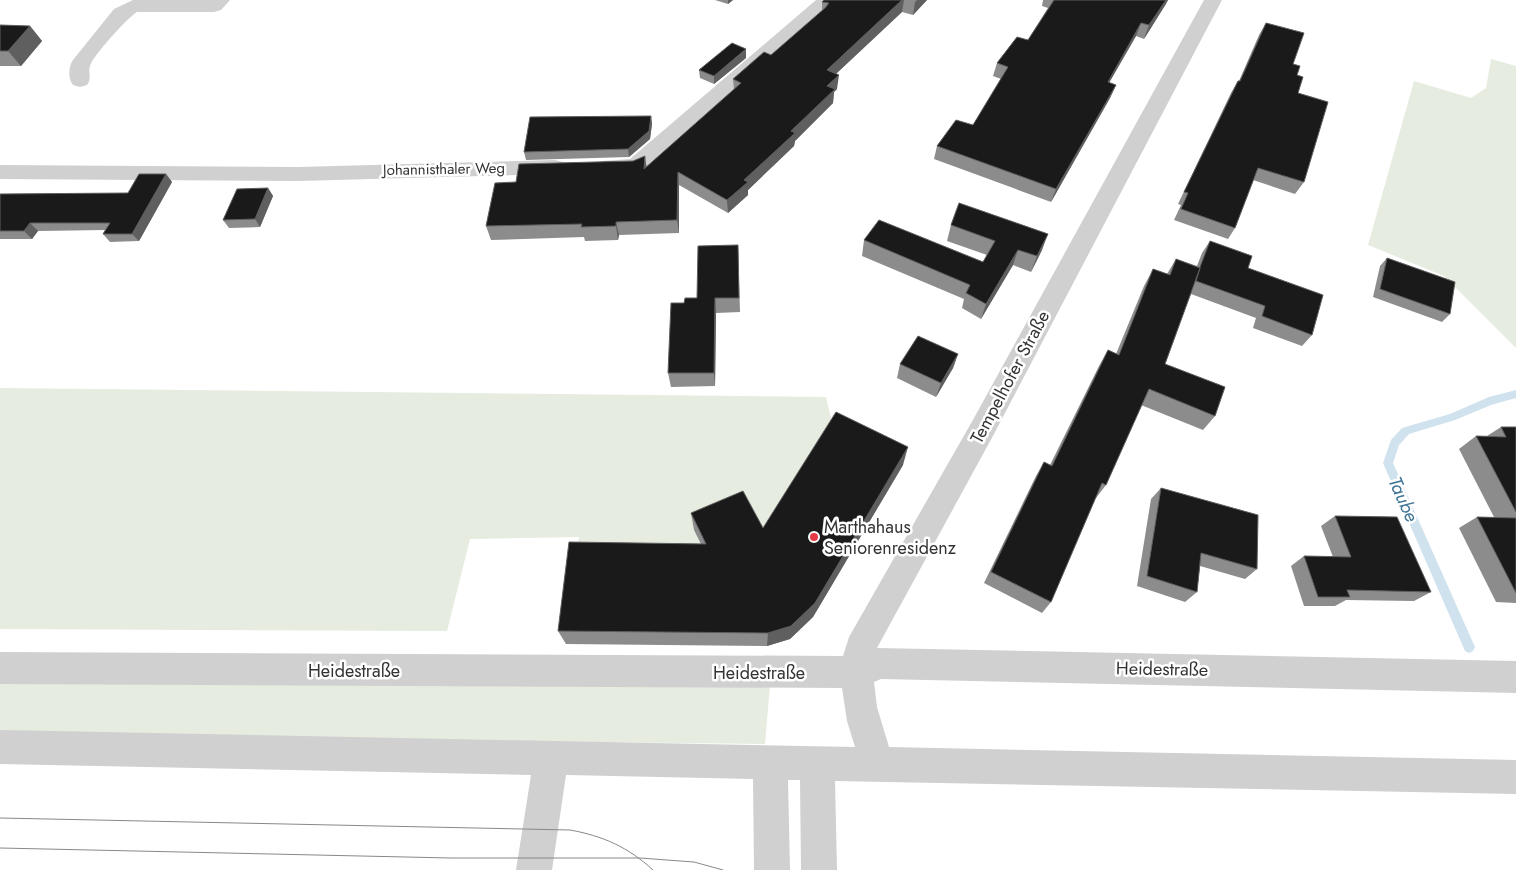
<svg xmlns="http://www.w3.org/2000/svg" width="1516" height="870" font-family="Jost,sans-serif">
<style>
.green{fill:#e6ecdf}
.lines{fill:none;stroke-linecap:round;stroke-linejoin:round}
.stream{fill:#cfe2ee;fill-rule:evenodd}
.minor{fill:#d0d0d0;fill-rule:evenodd}
.tram{stroke:#888;stroke-width:1}
.wall{fill:#8c8c8c}
.shaded-wall{fill:#5f5f5f}
.building{fill:#1a1a1a;stroke:#5f5f5f}
.poi-dot{fill:#e63946;stroke:#fff;stroke-width:2}
.labels{text-anchor:middle;stroke-width:5;stroke-linejoin:round;paint-order:stroke}
.far-street-label{font-size:15px;fill:#333;stroke:#fff}
.street-label{font-size:18px;fill:#333;stroke:#fff}
.poi-label{font-size:18px;fill:#333;stroke:#fff;text-anchor:start}
.water-label{font-size:19px;font-style:italic;fill:#3f7597;stroke:#fff}
</style>
<rect width="100%" height="100%" fill="#fff"/>
<g class="green">
<path d="M1491,59L1516,66V348L1444,276L1368,245L1414,81L1471,98L1486,88Z"/>
<path d="M0,388L826,397L834,431L762,544L708,560L576,558L579,537L470,539L447,631L0,629Z"/>
<path d="M0,680L770,685L765,744L0,735Z"/>
</g>
<g class="lines">
<path class="stream" d="M1516,390V398L1491,405L1455,420L1409,434L1399,445L1393,463L1475,647L1473,651L1469,653L1465,651L1383,463L1391,440L1402,428L1450,414L1489,397Z"/>
<g class="minor">
<path d="M133,0H230L221,10L214,12H137C128,17 92,57 90,66C88,73 92,79 87,85L80,87L73,85C68,79 68,67 73,60L114,9Z"/>
<path d="M816,0H836L643,171L610,173L602,171L599,166L602,161L630,159Z"/>
<path d="M1204,0H1222L994,434L877,648L1516,661V693L881,679L874,682L877,707L889,747L1516,760V794L835,781L837,870H801L800,780H788L790,870H754L753,779L566,775L552,870H516L531,775L0,764V730L855,747L847,721L842,688L0,684V652L843,656L849,637L974,418Z"/>
<path d="M555,160L563,162L566,167L563,172L555,174L298,181L0,179V165L298,167Z"/>
</g>
<g class="tram">
<path d="M0,818L570,830C603,836 628,847 653,870"/>
<path d="M0,848L451,858H640L694,862L723,870"/>
</g>
</g>
<g class="wall">
<path d="M715,0H733L728,4Z"/>
<path d="M824,0H927L913,15L902,12L836,74L837,89L834,92L833,103L795,141L794,146L748,190V195L728,213L679,185V233L619,235L618,240L585,241L584,237L491,240L486,226L516,182L647,167L734,90L733,79L771,55L822,11V2Z"/>
<path d="M1043,0H1168L1144,39L1136,36L1109,83L1116,85L1110,98L1051,202L934,159L937,146L973,125L1001,79L993,76L997,63L1028,40L1048,8L1042,6Z"/>
<path d="M1266,23L1293,64L1297,75L1304,182L1295,194L1253,180L1235,228L1228,239L1174,220L1181,205L1178,204L1231,93L1238,81H1239L1259,35Z"/>
<path d="M0,25L30,26L42,41L21,66H0Z"/>
<path d="M746,58L714,84L700,78L699,70Z"/>
<path d="M651,116L652,124L650,139L629,157L526,160L524,152Z"/>
<path d="M166,174L172,182L139,241L110,242L103,234L105,230L38,231L32,239H0V194L128,193Z"/>
<path d="M268,188L273,196L260,227L229,228L223,220Z"/>
<path d="M951,225L1042,250L1031,272L1013,265L981,319L962,308L964,299L862,256L864,240L983,262L987,255L947,241Z"/>
<path d="M1210,241L1248,268L1312,335L1302,346L1253,328L1256,318L1191,294L1165,364L1215,416L1203,430L1141,405L1106,485L1096,498H1095L1051,602L1042,613L984,583L1036,476L1044,462L1050,465L1099,366L1108,350L1116,354L1144,286L1153,269L1167,274L1176,259L1197,266L1202,253Z"/>
<path d="M738,245L740,312L716,313L715,386L671,387L668,373L697,298Z"/>
<path d="M1387,258L1450,314L1442,322L1373,297L1380,266Z"/>
<path d="M958,354L953,368L936,397L897,378L900,364Z"/>
<path d="M1501,427H1516V603L1496,602L1459,528L1477,517H1494L1459,449L1476,436H1487Z"/>
<path d="M903,465L813,617L790,639L767,646L566,644L558,631L701,544L694,530L691,513L763,528Z"/>
<path d="M1161,488L1257,569L1245,579L1200,566L1197,592L1185,602L1137,586L1151,499Z"/>
<path d="M1335,516L1431,592L1414,601L1346,600L1335,606H1304L1291,566L1304,556L1333,557L1321,526Z"/>
</g>
<g class="shaded-wall">
<path d="M728,0H733L728,4Z"/>
<path d="M902,0H904L902,12L825,84L827,70Z"/>
<path d="M917,0H927L913,15L915,2Z"/>
<path d="M1166,0H1168L1166,4L1144,39L1149,25Z"/>
<path d="M1141,23L1136,36L1102,95L1108,82Z"/>
<path d="M30,26L42,41L21,66L8,51Z"/>
<path d="M746,49V58L714,84V76Z"/>
<path d="M839,75L837,89L834,92L833,103L795,141L794,146L748,190V195L728,213L727,200L744,180L791,131L827,86Z"/>
<path d="M1116,85L1110,98L1051,202L1056,189Z"/>
<path d="M651,116L652,124L650,139L629,157L628,149Z"/>
<path d="M645,156L647,170L644,169Z"/>
<path d="M678,172L679,185V233L677,220Z"/>
<path d="M166,174L172,182L139,241L132,234Z"/>
<path d="M268,188L273,196L260,227L255,219Z"/>
<path d="M616,222L619,235L618,240L616,226Z"/>
<path d="M30,223L38,231L32,239L24,231Z"/>
<path d="M1048,234L1042,250L1031,272L1037,256Z"/>
<path d="M1018,250L1013,265L981,319L986,304Z"/>
<path d="M715,298L716,313L715,386L714,373Z"/>
<path d="M958,354L953,368L936,397L941,383Z"/>
<path d="M908,447L903,465L813,617L790,639L767,646L768,633Z"/>
</g>
<g class="building">
<path d="M824,0H902L827,70L839,75L827,86L835,89L791,131L795,133L744,180L748,182L727,200L678,172L677,220L616,222V226L581,227L582,224L486,226L495,183L516,182L519,164L633,161L645,156L644,169L741,83L733,79L764,52L771,55L825,8L829,3L822,2Z"/>
<path d="M1054,0H1166L1149,25L1141,23L1108,82L1116,85L1056,189L937,146L956,120L973,125L1008,67L997,63L1017,37L1028,40Z"/>
<path d="M1266,23L1304,33L1293,64L1300,66L1297,75L1303,77L1298,93L1328,102L1304,182L1258,168L1235,228L1181,209L1188,193L1184,192L1238,81H1240Z"/>
<path d="M0,25L30,26L8,51H0Z"/>
<path d="M732,43L746,49L714,76L699,70Z"/>
<path d="M651,116L649,131L628,149L524,152L530,117Z"/>
<path d="M139,174H166L132,234H103L110,223H30L24,231H0V194L128,193Z"/>
<path d="M268,188L255,219L223,220L237,189Z"/>
<path d="M959,203L1048,234L1037,256L1018,250L986,304L966,293L970,285L864,240L879,220L983,262L995,241L951,225Z"/>
<path d="M1210,241L1252,256L1248,268L1323,295L1312,335L1262,316L1265,306L1196,281L1200,268V267Z"/>
<path d="M738,245L739,298H715L714,373H668L671,303H684L685,298H697L698,246Z"/>
<path d="M1387,258L1455,282L1450,314L1380,289Z"/>
<path d="M1176,259L1200,268L1165,364L1225,387L1215,416L1149,389L1106,485L1102,483L1051,602L991,572L1044,462L1052,466L1108,350L1119,355L1153,269L1170,275Z"/>
<path d="M918,336L958,354L941,383L900,364Z"/>
<path d="M836,412L908,447L815,603L791,626L768,633L558,631L569,542L706,544L691,513L743,491L763,528Z"/>
<path d="M1501,427H1516V512L1476,436L1506,437Z"/>
<path d="M1161,488L1258,515L1257,569L1201,553L1197,592L1147,576Z"/>
<path d="M1335,516L1397,517L1431,592L1347,590L1350,597H1318L1304,556L1351,557Z"/>
<path d="M1477,517L1516,518V593Z"/>
</g>
<circle class="poi-dot" cx="814" cy="537" r="5"/>
<g class="labels">
<g class="far-street-label">
<text transform="translate(444 169) rotate(-1)" y="5">Johannisthaler Weg</text>
</g>
<g class="street-label">
<text transform="translate(1010 377) rotate(-62)" y="6">Tempelhofer Straße</text>
<text transform="translate(1162 669) rotate(1)" y="6">Heidestraße</text>
<text x="354" y="677">Heidestraße</text>
<text x="759" y="679">Heidestraße</text>
</g>
<g class="poi-label">
<text x="824" y="533">Marthahaus<tspan x="824" dy="21">Seniorenresidenz</tspan></text>
</g>
<g class="water-label">
<text transform="translate(1404 499) rotate(66)" y="7">Taube</text>
</g>
</g>
</svg>
